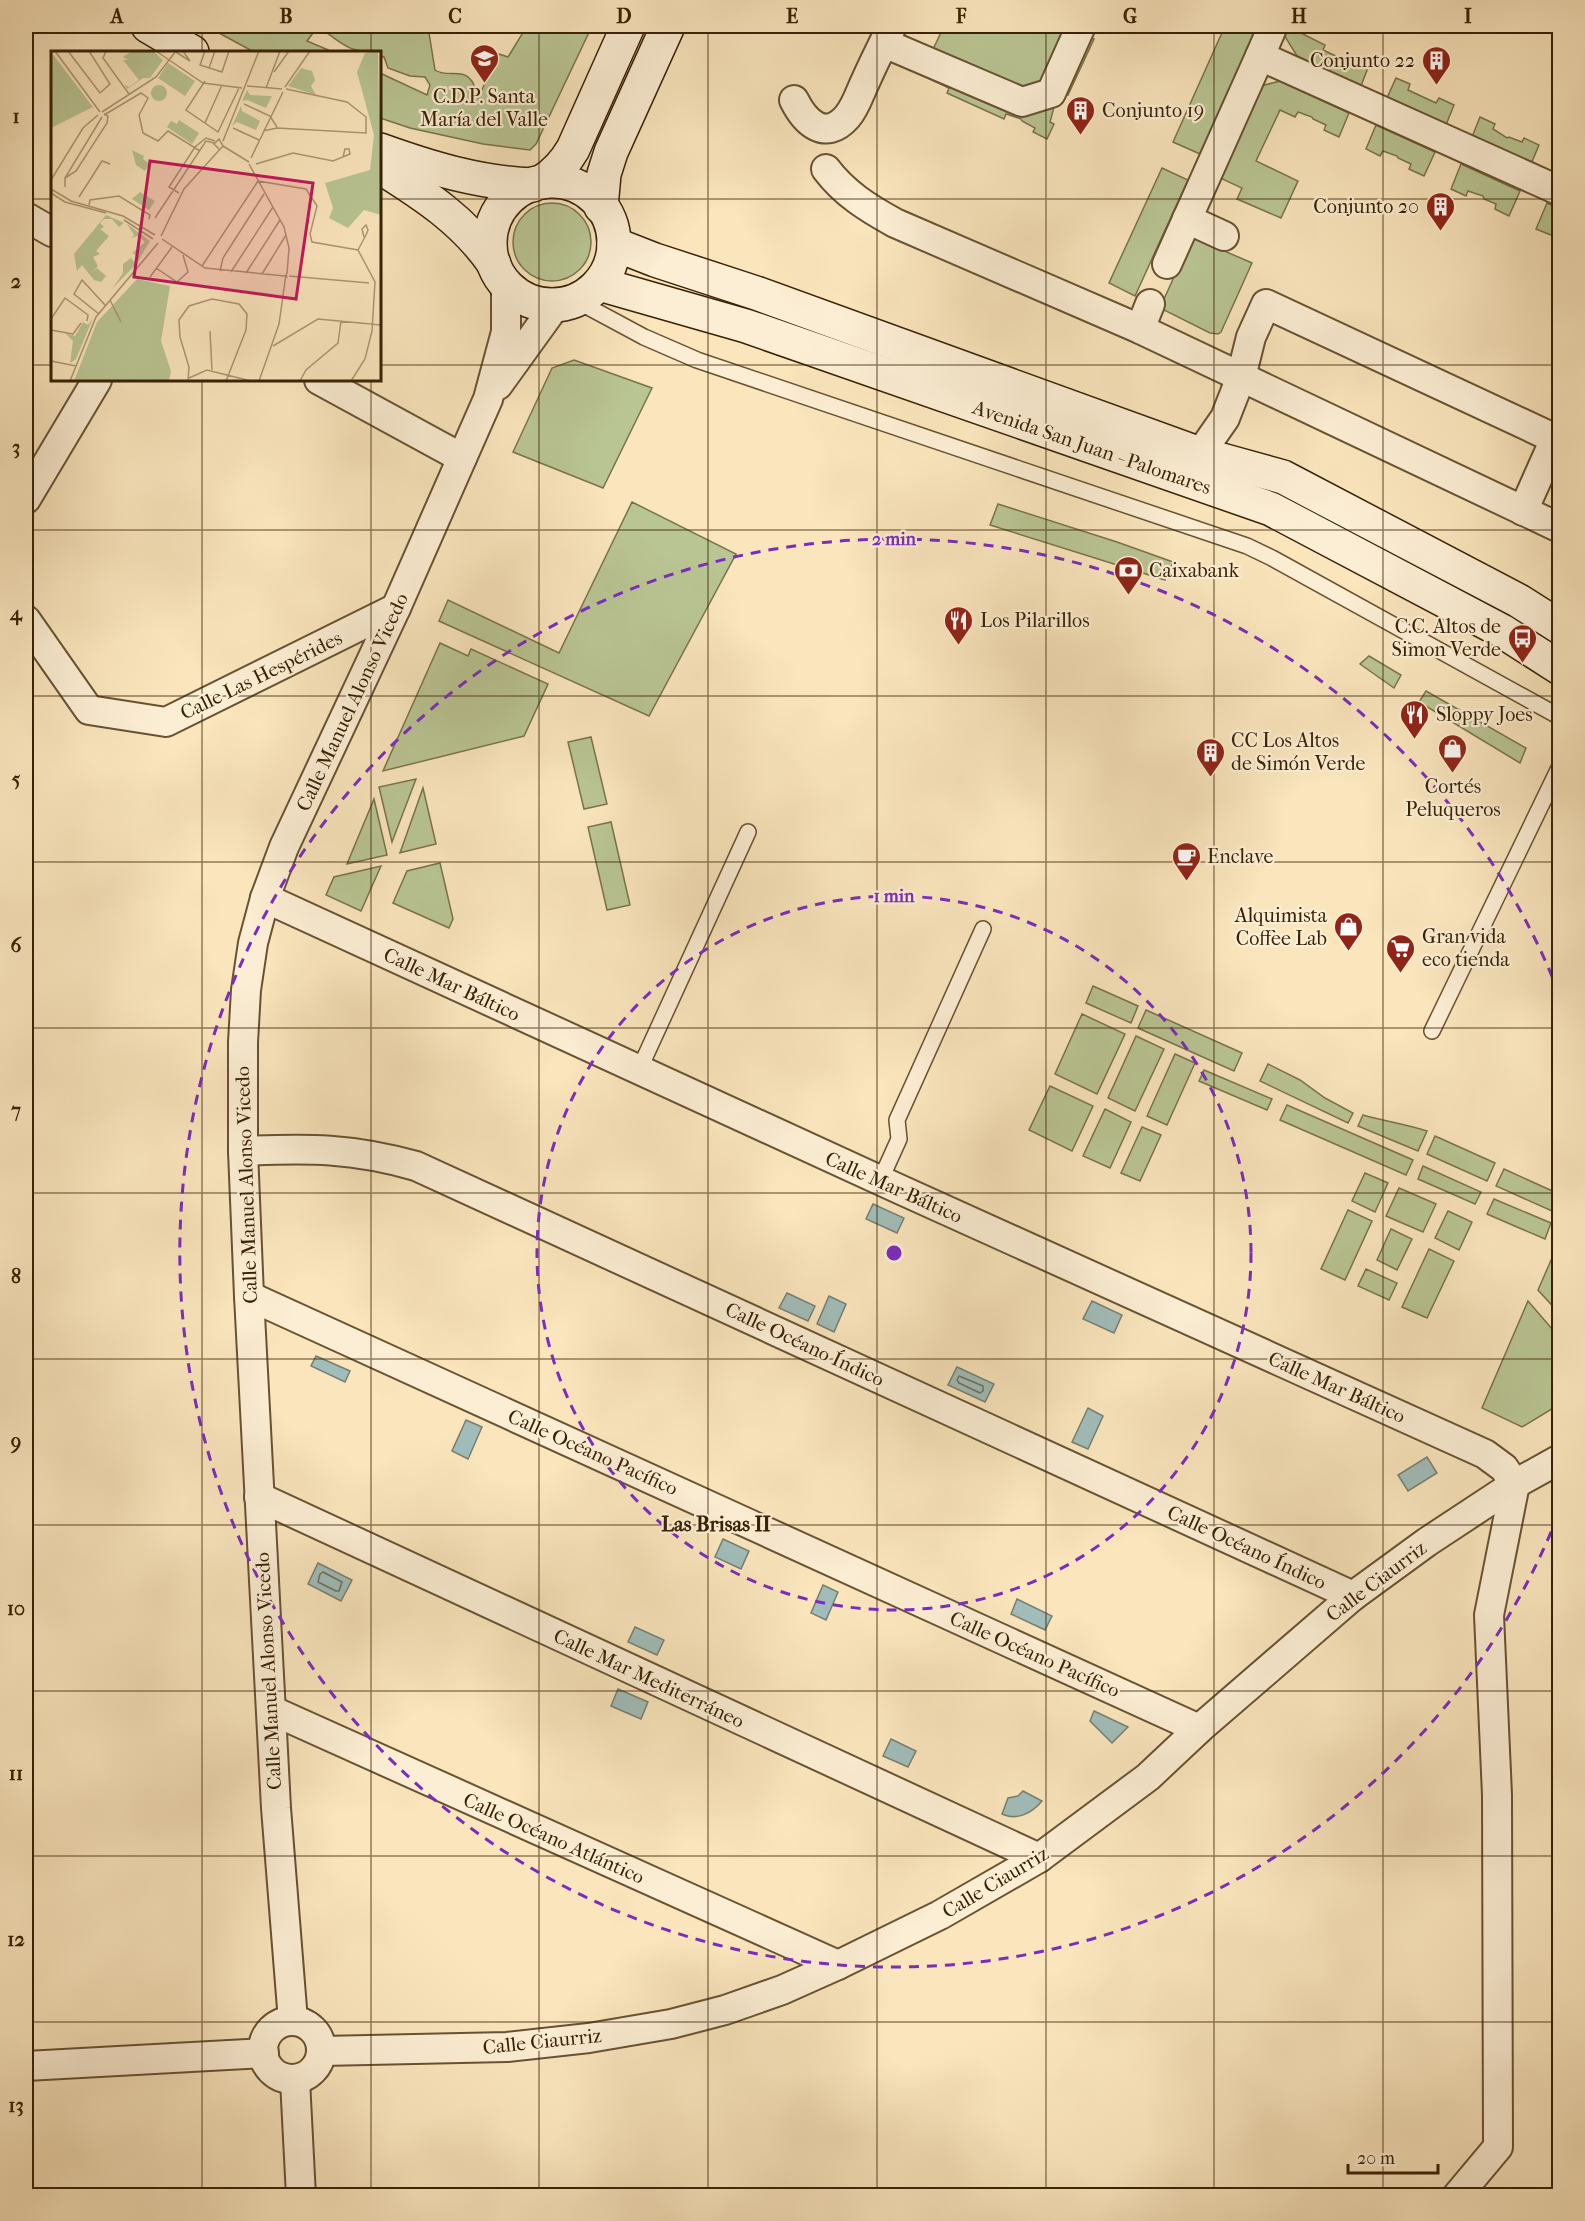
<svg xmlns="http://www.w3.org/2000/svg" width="1585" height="2221" font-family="'IM FELL French Canon',serif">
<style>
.green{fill:#bac594;stroke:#79734c;stroke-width:1.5}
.water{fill:#a1bdba;stroke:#777f71;stroke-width:1.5}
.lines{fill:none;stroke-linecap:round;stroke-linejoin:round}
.shore{stroke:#6c6f5f;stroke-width:1.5}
.lane-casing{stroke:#685232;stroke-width:18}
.street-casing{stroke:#685232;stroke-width:32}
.secondary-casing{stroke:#382104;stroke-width:36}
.lane{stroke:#fceed4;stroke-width:15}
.street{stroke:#fceed4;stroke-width:28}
.secondary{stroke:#fceed4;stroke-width:33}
.grid{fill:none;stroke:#382104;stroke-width:1.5;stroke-opacity:0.55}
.ring{fill:none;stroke:#7b2cbf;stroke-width:3;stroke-dasharray:10 8}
.labels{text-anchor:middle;stroke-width:4.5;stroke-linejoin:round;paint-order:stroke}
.poi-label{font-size:20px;fill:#382104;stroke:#fceed4;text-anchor:start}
.street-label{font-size:20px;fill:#382104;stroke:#fceed4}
.neighbourhood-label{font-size:21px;font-weight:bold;fill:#382104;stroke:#fceed4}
.inset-road{fill:none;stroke:#ac9773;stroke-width:1.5}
.view{fill:#c2185b;fill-opacity:0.15;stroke:#c2185b;stroke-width:3}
.inset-edge{fill:none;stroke:#382104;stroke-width:3}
.centre{fill:#7b2cbf;stroke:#fceed4;stroke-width:3}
.ring-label{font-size:18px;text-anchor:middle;font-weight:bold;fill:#7b2cbf;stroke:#fceed4;stroke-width:4.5;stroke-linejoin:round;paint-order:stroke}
.neatline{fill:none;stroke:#382104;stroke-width:2}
.grid-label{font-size:20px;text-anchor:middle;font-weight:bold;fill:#382104}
</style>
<rect width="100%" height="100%" fill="#fae5bd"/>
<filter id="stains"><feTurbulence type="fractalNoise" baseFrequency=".00333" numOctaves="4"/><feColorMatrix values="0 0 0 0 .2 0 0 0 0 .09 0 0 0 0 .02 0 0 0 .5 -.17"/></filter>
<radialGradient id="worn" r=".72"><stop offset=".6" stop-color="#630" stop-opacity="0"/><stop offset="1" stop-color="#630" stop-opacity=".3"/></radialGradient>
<g class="green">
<path d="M206,26H279L285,29L286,26H392L396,30L420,29L429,33L435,70C446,78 462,68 471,80C475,84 476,93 478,98L499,54L508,57L527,26H592L536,144L530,150L483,144L410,128L380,118V73L427,95L430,85L425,77L410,76L388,68L384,57L380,56V52C349,52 346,47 323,30L313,33L307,41L333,52H254Z"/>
<path d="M944,26H1094L1089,36L1094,39L1068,95L1063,93L1054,107L1050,122L1054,124L1047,139L1033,132L1035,128L1022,121L1021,119L1006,114L1004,119L947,93L949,88L921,75Z"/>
<path d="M1225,26H1258L1200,154L1173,142Z"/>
<path d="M1287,26L1325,45L1323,50L1336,56L1337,58L1340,57L1352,63L1354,58L1369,65L1361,86L1297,56L1284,35Z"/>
<path d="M1396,78L1410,84L1408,90L1436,103L1439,98L1454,105L1446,125L1387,98Z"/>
<path d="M1280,81L1349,113L1339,137L1324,130L1326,125L1313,119L1312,117L1298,112L1295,117L1280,110L1256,161L1298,181L1281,218L1237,199L1242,188L1220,178L1261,86Z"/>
<path d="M1480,117L1495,124L1493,129L1507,138L1509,137L1522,142L1524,138L1539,145L1531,164L1472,137Z"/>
<path d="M1376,125L1435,152L1424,176L1409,169L1411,164L1398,158L1397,156L1383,151L1380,156L1366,149Z"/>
<path d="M1461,164L1520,191L1509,216L1495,209L1496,204L1484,199L1483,196L1468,191L1466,196L1451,189Z"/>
<path d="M1162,168L1188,180L1135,296L1109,283Z"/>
<circle cx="552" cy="242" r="39"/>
<path d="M1547,203L1559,209V234L1553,231L1551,235L1536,229Z"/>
<path d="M1192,237L1252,263L1221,332L1218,334L1210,333L1160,308Z"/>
<path d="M574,360L652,388L603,488L513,452L552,368Z"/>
<path d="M632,502L736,554L649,716L439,621L448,600L559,653Z"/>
<path d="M998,504L1117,542L1173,562L1165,580L990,525Z"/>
<path d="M440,643L468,656L471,649L548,684L524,736L383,771Z"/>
<path d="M1369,656L1401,675L1394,688L1360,664Z"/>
<path d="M1426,691L1526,748L1520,763L1419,702Z"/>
<path d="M591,737L607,804L584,809L568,742Z"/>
<path d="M416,779L392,842L379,787Z"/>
<path d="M423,788L436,844L399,853H400Z"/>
<path d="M374,799L387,855L347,864Z"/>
<path d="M611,822L630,905L607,910L588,827Z"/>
<path d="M440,863L453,919L449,928L393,903L407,871Z"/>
<path d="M381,866L361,911L326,895L334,877Z"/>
<path d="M1093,986L1138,1006L1131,1023L1086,1003Z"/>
<path d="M1146,1010L1242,1053L1234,1071L1138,1028Z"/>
<path d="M1082,1014L1125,1034L1097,1094L1055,1074Z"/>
<path d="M1136,1036L1164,1049L1135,1111L1108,1098Z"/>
<path d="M1175,1054L1195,1063L1167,1125L1147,1116Z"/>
<path d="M1268,1064L1300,1080L1325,1098L1353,1113L1348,1123L1260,1081Z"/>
<path d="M1204,1070L1272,1099L1267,1110L1199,1081Z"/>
<path d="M1050,1086L1093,1106L1072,1151L1029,1130Z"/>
<path d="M1287,1105L1413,1160L1406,1175L1280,1120Z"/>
<path d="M1105,1109L1131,1122L1110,1168L1083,1156Z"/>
<path d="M1363,1115C1384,1121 1406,1124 1427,1131L1418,1151L1358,1126Z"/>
<path d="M1142,1127L1161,1135L1140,1181L1121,1173Z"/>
<path d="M1435,1136L1495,1163L1487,1181L1427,1154Z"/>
<path d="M1423,1166L1481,1192L1475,1204L1418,1179Z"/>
<path d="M1504,1169L1559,1194L1552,1211L1496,1186Z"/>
<path d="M1365,1173L1388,1183L1375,1212L1352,1201Z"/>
<path d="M1399,1188L1436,1204L1423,1232L1386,1216Z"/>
<path d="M1494,1199L1551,1223L1545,1239L1487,1214Z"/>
<path d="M1348,1210L1372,1221L1345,1280L1321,1269Z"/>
<path d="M1448,1211L1472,1222L1459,1250L1435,1238Z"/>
<path d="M1391,1229L1412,1239L1397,1270L1377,1260Z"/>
<path d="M1559,1242V1313L1538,1290Z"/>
<path d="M1429,1249L1454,1261L1427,1318L1402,1307Z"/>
<path d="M1366,1269L1397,1283L1389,1300L1358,1286Z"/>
<path d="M1528,1301L1559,1337L1560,1404L1522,1427L1482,1408Z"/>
</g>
<g class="water">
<path d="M873,1204L904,1218L897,1233L866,1219Z"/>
<path d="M787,1293L815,1306L808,1321L779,1308Z"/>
<path d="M829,1296L846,1304L834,1332L817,1324Z"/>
<path d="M1092,1301L1122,1315L1114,1333L1083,1319Z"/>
<path d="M316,1356L350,1371L345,1382L311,1366Z"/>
<path d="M957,1367L994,1384L985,1402L948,1385Z"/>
<path d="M1088,1408L1103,1416L1088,1449L1072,1442Z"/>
<path d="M466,1420L482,1427L468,1459L452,1451Z"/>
<path d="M1427,1457L1437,1473L1408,1491L1398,1475Z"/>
<path d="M723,1539L749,1551L741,1569L715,1557Z"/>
<path d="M318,1563L352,1580L341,1601L308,1584Z"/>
<path d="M823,1585L838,1592L826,1620L811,1613Z"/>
<path d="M1017,1599L1052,1616L1045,1630L1011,1614Z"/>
<path d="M635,1627L664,1640L657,1655L628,1642Z"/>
<path d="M618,1689L648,1702L641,1719L611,1706Z"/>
<path d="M1094,1711L1128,1727L1112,1743L1090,1721Z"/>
<path d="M891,1739L916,1751L908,1767L883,1756Z"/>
<path d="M1023,1791L1042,1801C1032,1813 1017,1821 1002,1814L1008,1798L1018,1796Z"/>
</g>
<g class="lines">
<g class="shore">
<path d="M959,1376L983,1386V1391L980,1393L959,1383L957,1380Z"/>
<path d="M323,1572L342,1582L339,1591H336L318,1582L320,1574Z"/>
</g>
<defs>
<g id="lane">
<path d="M577,301L644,337L697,360L1247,546L1272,558L1560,717"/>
<path d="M1432,1031L1560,766"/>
<path d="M639,1070L748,832"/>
<path d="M880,1181L899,1139L897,1120L983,929"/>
</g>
<g id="street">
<path d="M1273,26L1260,56L1560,191"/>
<path d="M884,43L1022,102L1051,93L1081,26"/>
<path d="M794,100C805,122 825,142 847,117C856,107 860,92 866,80C874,62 883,44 892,26"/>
<path d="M826,169C845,194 868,208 895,223L1140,329L1560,528"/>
<path d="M26,217L52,232"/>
<path d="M1187,219L1224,236"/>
<path d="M1167,264L1260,56"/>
<path d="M1140,329L1150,304"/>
<path d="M319,380L462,458"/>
<path d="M498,385L555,306"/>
<path d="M1200,454L1225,418L1241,377L1251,337L1266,304L1560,441"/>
<path d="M26,499L97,380"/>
<path d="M1523,511L1555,439"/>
<path d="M26,620L89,710L166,722L396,608"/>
<path d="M265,898L899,1189L1485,1454L1504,1468L1515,1484"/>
<path d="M243,1151C309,1148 352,1148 416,1166L1353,1596"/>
<path d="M249,1296L1199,1729"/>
<path d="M259,1497L1039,1858"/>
<path d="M271,1710L838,1965"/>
<circle cx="292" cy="2050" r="29"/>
<path d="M293,2021L276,1808L249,1296L243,1151V1042L246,990L253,943L265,898L284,847L396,608L488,399L506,332V286"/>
<path d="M322,2051L507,2047L589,2038L671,2024L725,2010L782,1990L838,1965L940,1915L1039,1858L1148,1777L1199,1729L1353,1596L1427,1542L1515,1484L1560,1459"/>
<path d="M26,2066L264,2053"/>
<path d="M295,2080L301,2196"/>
<path d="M1457,2196L1498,2147L1497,1795L1489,1615L1515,1484"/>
</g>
<g id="secondary">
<path d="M148,26L192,52"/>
<path d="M380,150C430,168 479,183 533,185"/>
<path d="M380,167C423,194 465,221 494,264"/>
<circle cx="552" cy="243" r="62"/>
<path d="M542,182C556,173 565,163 573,149L628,26"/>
<path d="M601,207L604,174L611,152L668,26"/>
<path d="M614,244L655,260L756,293L1200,454L1283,477L1519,601L1560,627"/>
<path d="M599,284L746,326L1271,509L1502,631L1560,668"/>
</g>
</defs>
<use href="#lane" class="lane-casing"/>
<use href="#street" class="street-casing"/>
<use href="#secondary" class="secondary-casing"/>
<use href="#lane" class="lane"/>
<use href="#street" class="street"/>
<use href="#secondary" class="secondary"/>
</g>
<path class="grid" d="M202,26V52M371,26V52M539,26V2196M708,26V2196M877,26V2196M1046,26V2196M1214,26V2196M1383,26V2196M26,199H52M380,199H1560M26,365H52M380,365H1560M202,380V2196M371,380V2196M26,530H1560M26,696H1560M26,862H1560M26,1028H1560M26,1193H1560M26,1359H1560M26,1525H1560M26,1691H1560M26,1856H1560M26,2022H1560"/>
<g class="ring">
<circle cx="894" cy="1253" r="357"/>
<path d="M1558 1515A714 714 0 1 1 1558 991"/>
</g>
<defs>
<symbol id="school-pin" viewBox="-11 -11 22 30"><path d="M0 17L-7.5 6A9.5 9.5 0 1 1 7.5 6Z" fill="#8f2418" stroke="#fceed4"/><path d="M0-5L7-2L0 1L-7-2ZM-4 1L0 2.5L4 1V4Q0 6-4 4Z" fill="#fff"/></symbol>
<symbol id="building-pin" viewBox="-11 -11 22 30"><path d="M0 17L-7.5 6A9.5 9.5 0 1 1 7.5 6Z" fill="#8f2418" stroke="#fceed4"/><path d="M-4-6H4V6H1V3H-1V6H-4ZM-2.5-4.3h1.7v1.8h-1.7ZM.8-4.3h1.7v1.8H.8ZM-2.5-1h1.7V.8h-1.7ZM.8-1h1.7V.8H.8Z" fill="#fff"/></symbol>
<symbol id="bank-pin" viewBox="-11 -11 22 30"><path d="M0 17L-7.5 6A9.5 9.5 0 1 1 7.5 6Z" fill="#8f2418" stroke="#fceed4"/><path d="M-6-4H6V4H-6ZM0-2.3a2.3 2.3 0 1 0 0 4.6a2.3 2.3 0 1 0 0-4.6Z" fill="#fff"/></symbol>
<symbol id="restaurant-pin" viewBox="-11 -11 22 30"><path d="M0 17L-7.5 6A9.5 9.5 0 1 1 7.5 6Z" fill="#8f2418" stroke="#fceed4"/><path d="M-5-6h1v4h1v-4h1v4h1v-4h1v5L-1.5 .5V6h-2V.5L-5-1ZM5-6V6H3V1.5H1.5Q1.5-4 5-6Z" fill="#fff"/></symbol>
<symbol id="bus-pin" viewBox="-11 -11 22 30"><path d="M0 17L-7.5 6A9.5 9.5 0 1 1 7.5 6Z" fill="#8f2418" stroke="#fceed4"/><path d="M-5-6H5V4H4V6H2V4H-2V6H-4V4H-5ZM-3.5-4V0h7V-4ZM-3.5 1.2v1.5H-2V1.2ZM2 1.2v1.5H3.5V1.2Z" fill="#fff"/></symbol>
<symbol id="shop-pin" viewBox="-11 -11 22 30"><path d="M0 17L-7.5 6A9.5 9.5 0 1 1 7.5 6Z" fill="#8f2418" stroke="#fceed4"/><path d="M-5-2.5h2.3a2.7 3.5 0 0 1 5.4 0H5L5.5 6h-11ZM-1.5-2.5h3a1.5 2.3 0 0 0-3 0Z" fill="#fff"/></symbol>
<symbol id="cafe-pin" viewBox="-11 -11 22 30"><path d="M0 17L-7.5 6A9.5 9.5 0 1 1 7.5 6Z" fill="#8f2418" stroke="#fceed4"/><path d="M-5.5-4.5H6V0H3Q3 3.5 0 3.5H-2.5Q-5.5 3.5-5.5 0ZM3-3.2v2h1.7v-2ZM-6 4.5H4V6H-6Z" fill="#fff"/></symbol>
<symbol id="supermarket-pin" viewBox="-11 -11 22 30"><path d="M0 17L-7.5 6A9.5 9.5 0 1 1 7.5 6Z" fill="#8f2418" stroke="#fceed4"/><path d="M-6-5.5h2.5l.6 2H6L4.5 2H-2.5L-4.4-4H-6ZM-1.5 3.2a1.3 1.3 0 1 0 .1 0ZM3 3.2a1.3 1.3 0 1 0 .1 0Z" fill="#fff"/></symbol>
</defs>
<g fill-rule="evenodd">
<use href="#school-pin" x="468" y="42" width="33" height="45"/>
<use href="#building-pin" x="1420" y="44" width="33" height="45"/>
<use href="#building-pin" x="1064" y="94" width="33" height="45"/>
<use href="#building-pin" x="1424" y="190" width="33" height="45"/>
<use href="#bank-pin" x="1112" y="554" width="33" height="45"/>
<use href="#restaurant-pin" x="942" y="604" width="33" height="45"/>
<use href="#bus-pin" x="1506" y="622" width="33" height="45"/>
<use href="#restaurant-pin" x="1398" y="698" width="33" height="45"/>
<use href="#shop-pin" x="1436" y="732" width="33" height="45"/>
<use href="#building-pin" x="1194" y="736" width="33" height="45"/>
<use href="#cafe-pin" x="1170" y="840" width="33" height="45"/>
<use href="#shop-pin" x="1332" y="910" width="33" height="45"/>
<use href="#supermarket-pin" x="1384" y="932" width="33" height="45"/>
</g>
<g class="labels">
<g class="poi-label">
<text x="1415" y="67" text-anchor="end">Conjunto 22</text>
<text x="484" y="103" text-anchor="middle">C.D.P. Santa<tspan x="484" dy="23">María del Valle</tspan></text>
<text x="1102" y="117">Conjunto 19</text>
<text x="1419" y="213" text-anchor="end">Conjunto 20</text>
<text x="1149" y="577">Caixabank</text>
<text x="980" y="627">Los Pilarillos</text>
<text x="1501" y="633" text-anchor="end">C.C. Altos de<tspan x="1501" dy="23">Simon Verde</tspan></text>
<text x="1436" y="721">Sloppy Joes</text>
<text x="1231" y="747">CC Los Altos<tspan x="1231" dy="23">de Simón Verde</tspan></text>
<text x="1453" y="793" text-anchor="middle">Cortés<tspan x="1453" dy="23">Peluqueros</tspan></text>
<text x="1207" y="863">Enclave</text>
<text x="1327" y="922" text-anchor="end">Alquimista<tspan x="1327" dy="23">Coffee Lab</tspan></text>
<text x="1422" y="943">Gran vida<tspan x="1422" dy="23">eco tienda</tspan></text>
</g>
<g class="street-label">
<text transform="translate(1092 447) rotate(19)" y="7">Avenida San Juan - Palomares</text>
<text transform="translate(261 675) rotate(-26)" y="7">Calle Las Hespérides</text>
<text transform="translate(352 702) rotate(-65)" y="7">Calle Manuel Alonso Vicedo</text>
<text transform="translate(452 984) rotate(25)" y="7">Calle Mar Báltico</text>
<text transform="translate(246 1185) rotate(-92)" y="7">Calle Manuel Alonso Vicedo</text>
<text transform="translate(894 1187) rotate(24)" y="7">Calle Mar Báltico</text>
<text transform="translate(805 1344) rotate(25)" y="7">Calle Océano Índico</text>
<text transform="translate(1337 1387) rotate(24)" y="7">Calle Mar Báltico</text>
<text transform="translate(593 1452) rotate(24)" y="7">Calle Océano Pacífico</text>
<text transform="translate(1247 1547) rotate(25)" y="7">Calle Océano Índico</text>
<text transform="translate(1376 1581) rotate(-37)" y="7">Calle Ciaurriz</text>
<text transform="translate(1035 1654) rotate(24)" y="7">Calle Océano Pacífico</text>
<text transform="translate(268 1671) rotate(-93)" y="7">Calle Manuel Alonso Vicedo</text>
<text transform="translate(649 1678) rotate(25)" y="7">Calle Mar Mediterráneo</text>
<text transform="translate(554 1838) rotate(24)" y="7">Calle Océano Atlántico</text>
<text transform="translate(995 1882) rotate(-31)" y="7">Calle Ciaurriz</text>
<text transform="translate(542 2041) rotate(-6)" y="7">Calle Ciaurriz</text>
</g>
<g class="neighbourhood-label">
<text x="716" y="1531">Las Brisas II</text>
</g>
</g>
<g transform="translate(51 51)">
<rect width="330" height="330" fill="#fae5bd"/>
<path d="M81,0H102L112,9L99,27H92L76,38L74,34L78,36L88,29L72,9H77L72,6ZM327,0L330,164L313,159L297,177L278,167L282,157L274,132L319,119L323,84L306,21L314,2ZM0,1L42,56L0,77ZM117,12L144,30L134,45L107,27ZM250,17L261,20L264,29L260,35L265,44L237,35ZM100 42a8 8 0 1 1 16 0a8 8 0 1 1-16 0ZM196,39L199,44L221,45L215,57L196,49L191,50ZM190,55L191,60L209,70L205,79L186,71L181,75ZM128,69L148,82L141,93L116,76L120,70L126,73ZM81,99L93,105L92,108L99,113L94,120L85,114ZM89,141L104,150L98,159L81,148ZM55,164L73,172L68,176L61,168H53L49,172L53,176L49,178L58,185L45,200L49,203L42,206L47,215L41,221L46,217L55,225L50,231L43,229L31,214L26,220L23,203ZM76,173L99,190L86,212L61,238L72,222V213L80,207L83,211L87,205L81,202L94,191L87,185L80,187L83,184ZM86,228L119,235L110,290L120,320L118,330H23L46,271ZM42,267L25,308L19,312L22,290L14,282L24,285L32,271L37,274Z" fill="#bac594"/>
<path class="inset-road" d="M4,0L49,61M17,0L49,42L59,33L38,0M55,0L52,7L78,43M105,0L152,32L191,37M154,0L149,14L171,21L178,0M125,1L139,10L132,0M158,17L164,0M223,21L238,0M154,30L135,59L167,81L188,37M196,35L231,38M234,36L259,0M215,37L229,0M193,53L219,65L226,76M51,61L105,26L125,0M53,64L90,42L97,47L88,64L92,82L107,90L117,80L149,100M154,72L171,34M182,77L208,89M212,80L226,77L315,82V66L296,51L235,38M172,90L208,0M172,95L198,111M200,107L232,41M198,113L233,176L238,197L236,223M205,113L242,102L282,110L299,103L298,98H294L292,106M14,127L25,120L56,72L57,65L53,63M0,129L32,77L47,64M207,130L255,138L266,155L259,183L261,191L307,199L324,231L321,280L314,308L300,330M14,136V127L51,66M0,138L20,150L72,165L104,184M0,142L14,151L55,162M128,142L118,136L144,96L155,87L164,90M28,146L51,110L59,113M38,154L39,149L68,145L99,164L98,168M104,167L155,90L163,92M73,169L102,188M110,185L133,138L172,95L168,88L163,93L168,98M111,188L154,217L234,225M307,199L315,184L317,179L315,174L311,178L313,186M151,215L207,130M105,217L126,231L137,221L132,204M169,220L172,207L213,143M180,221L222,156M195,222L229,169M211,223L235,184M238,225L318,232M99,226L121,196M59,249L70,271M48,263L23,243L31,229L54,254M0,268L14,247L37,264L36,270M0,279L22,283L30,272M159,280L161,319M222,295L267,268L330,274M0,310L25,315M138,327L156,319L200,330M19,330L45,266L107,192M137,330L138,316L129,286L128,269L138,255L161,248L188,253L196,263L195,279L175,330M208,330L228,273L235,223L236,227M249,330L255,319L287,292L290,270"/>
<path class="view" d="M99,110L262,132L245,248L83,226Z"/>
<rect width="330" height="330" class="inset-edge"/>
</g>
<circle cx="894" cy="1253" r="9" class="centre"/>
<g class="ring-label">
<text x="894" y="545">2 min</text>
<text x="894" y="902">1 min</text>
</g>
<rect width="1585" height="2221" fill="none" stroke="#fae5bd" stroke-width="66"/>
<path d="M1348 2164v9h90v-9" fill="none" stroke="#382104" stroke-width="3"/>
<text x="1357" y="2164" font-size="18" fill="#382104" stroke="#fceed4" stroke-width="4.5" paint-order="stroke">20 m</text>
<rect x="33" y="33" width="1519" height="2155" class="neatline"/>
<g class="grid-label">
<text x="117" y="23">A</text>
<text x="286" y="23">B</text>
<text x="455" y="23">C</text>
<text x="624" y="23">D</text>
<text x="792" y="23">E</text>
<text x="961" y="23">F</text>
<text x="1130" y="23">G</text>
<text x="1299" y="23">H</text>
<text x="1468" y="23">I</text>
<text x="16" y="123">1</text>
<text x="16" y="288">2</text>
<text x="16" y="454">3</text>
<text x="16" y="620">4</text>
<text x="16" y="786">5</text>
<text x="16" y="952">6</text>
<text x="16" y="1117">7</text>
<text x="16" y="1283">8</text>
<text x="16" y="1449">9</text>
<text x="16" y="1615">10</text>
<text x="16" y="1780">11</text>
<text x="16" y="1946">12</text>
<text x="16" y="2112">13</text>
</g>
<rect width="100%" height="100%" filter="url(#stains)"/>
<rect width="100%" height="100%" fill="url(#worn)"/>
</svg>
